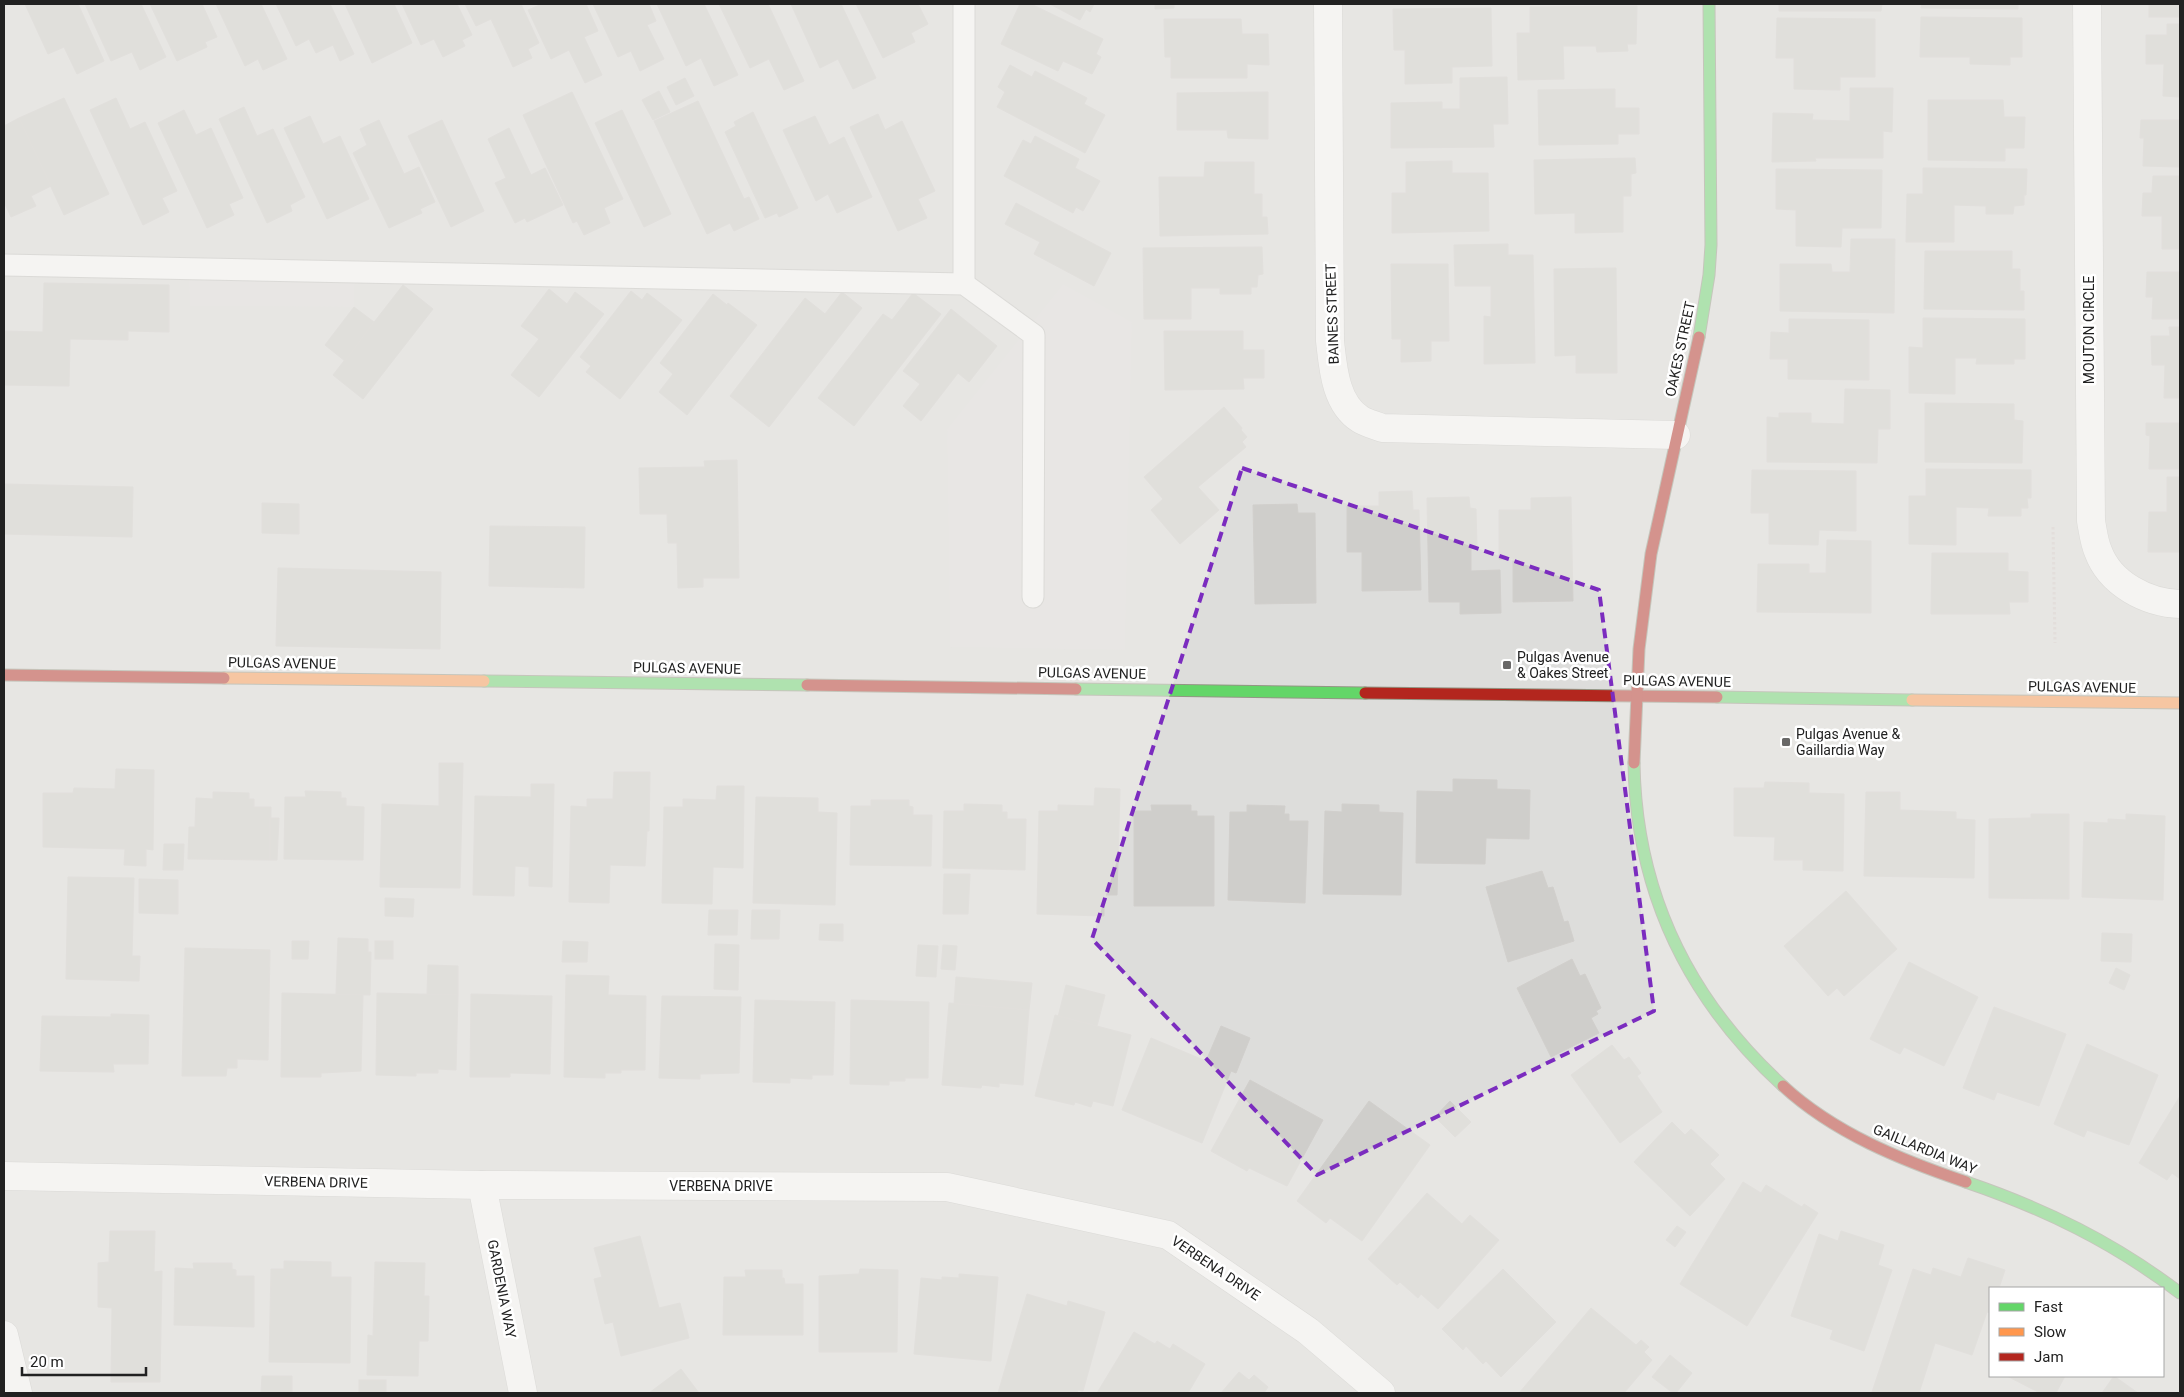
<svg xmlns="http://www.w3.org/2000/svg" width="2184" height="1397" font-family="Roboto,sans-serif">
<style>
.residential{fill:#dddddb;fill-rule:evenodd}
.parking{fill:#dfdedd}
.building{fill:#cfcecb;stroke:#d1cfcc}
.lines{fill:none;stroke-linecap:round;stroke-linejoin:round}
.lane-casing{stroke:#c4c4c2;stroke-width:23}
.street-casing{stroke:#c4c4c2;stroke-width:29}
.fast-casing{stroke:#939684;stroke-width:13}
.slow-casing{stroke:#939684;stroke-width:13}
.jam-casing{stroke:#939684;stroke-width:13}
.path{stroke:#d6ccca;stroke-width:3;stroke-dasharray:2.5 2.5;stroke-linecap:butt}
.lane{stroke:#fcfcfc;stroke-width:21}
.street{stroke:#fcfcfc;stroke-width:28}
.fast{stroke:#63d668;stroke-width:11}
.slow{stroke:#ff974d;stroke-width:11}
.jam{stroke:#b3261e;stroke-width:11}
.marked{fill:none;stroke:#7b2cbf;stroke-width:4;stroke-dasharray:10 6;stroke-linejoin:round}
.poi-dot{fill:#696867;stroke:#fff;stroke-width:2}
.labels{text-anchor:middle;stroke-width:5;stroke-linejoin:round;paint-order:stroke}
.street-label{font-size:14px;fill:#212121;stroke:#fff}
.poi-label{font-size:14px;fill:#212121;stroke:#fff;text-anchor:start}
</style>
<rect width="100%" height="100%" fill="#eeedea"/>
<path class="residential" d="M4,4H2180V1393H4ZM1990,1288H2163V1376H1990Z"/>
<g class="parking">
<path d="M188,268L355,272L354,307L190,306Z"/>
<path d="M1063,284L1132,322L1125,650L950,647L947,429Z"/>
</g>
<g class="building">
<path d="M25,4H78L104,61L77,74L64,47L48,54Z"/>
<path d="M85,4H141L166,57L140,70L132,52L111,61Z"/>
<path d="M150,4H202L217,37L205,42L207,47L177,61Z"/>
<path d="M216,4H261L287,59L263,70L258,59L245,66Z"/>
<path d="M276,4H330L354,54L340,61L333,45L316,53L309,39L296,46Z"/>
<path d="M345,4H394L412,43L372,63Z"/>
<path d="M402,4H457L472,35L462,40L465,46L443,57L434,39L421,45Z"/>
<path d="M465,4H521L539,43L528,49L532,58L513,67L491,19L476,26Z"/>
<path d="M542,4H586L598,31L584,37L602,75L585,83L569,50L551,59L528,10Z"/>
<path d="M593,4H649L656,21L647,25L664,59L640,71L631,51L618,57Z"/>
<path d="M657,4H704L738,75L714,86L701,58L686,66Z"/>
<path d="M719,4H768L804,81L784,90L769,59L750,68Z"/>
<path d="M791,4H841L876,78L853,89L838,59L820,68Z"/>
<path d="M856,4H918L928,24L911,33L915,42L883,58Z"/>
<path d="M1020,4H1031L1103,39L1096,54L1101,57L1092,74L1063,61L1058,71L1001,44Z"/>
<path d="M1050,4H1094L1090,12L1086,9L1080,20Z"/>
<path d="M1155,4H1174V8L1155,9Z"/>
<path d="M1779,4H1882L1881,11H1779Z"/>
<path d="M1922,4H2018V9L1921,8Z"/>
<rect x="2149" y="4" width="31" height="13"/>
<path d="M1637,6L1636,44H1627L1628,51L1597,52L1596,46H1563L1564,79L1518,80L1517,33H1530V7Z"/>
<path d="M1491,8L1492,66L1452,67V83L1405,84V50H1394L1393,9Z"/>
<path d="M1921,17L2022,18V57H2010V65L1970,64V57H1920Z"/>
<path d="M1777,18L1875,19V77H1840V90L1794,89V58H1776Z"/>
<path d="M1164,19H1241L1242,34H1268L1269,65L1247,64V78H1171V57H1165Z"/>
<path d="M2167,24H2180V97L2163,96L2164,64H2146V35H2167Z"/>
<path d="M1010,65L1032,77L1035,71L1087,98L1084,104L1105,115L1085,153L997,107L1005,92L998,87Z"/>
<path d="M1507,77L1508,124H1493L1494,147L1391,148V103L1442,102V109H1460V78Z"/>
<path d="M685,78L694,96L676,105L667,87Z"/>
<path d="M1850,88H1893L1892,132L1883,131V158H1815L1816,161L1772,162L1773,113L1813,114L1812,120L1850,121Z"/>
<path d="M1615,89V108H1639V134H1618V144L1539,145L1538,90Z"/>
<path d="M659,91L670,112L653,120L642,100Z"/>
<path d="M572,92L623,199L604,208L610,223L584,235L577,221L573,223L523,115Z"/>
<path d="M1268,92V139L1228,138L1227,130H1177V93Z"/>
<path d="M64,98L109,194L64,215L19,118Z"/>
<path d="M116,98L130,129L145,122L177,191L162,198L169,212L143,225L90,110Z"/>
<path d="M1928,100H2003L2004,117H2025L2024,148H2005V161L1928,160Z"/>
<path d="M698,101L744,199L749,197L759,219L734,231L730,223L707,234L654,121Z"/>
<path d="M244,107L257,136L273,129L305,197L290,205L292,211L267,223L219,119Z"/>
<path d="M184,110L196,135L211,128L243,198L229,204L234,215L207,228L158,123Z"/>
<path d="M622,110L671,214L644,227L595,123Z"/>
<path d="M753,112L798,208L779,217L777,213L765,218L725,132L736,126L734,122Z"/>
<path d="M878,114L885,130L902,121L935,191L918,199L927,218L898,231L850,127Z"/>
<path d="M310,116L323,144L340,136L369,199L327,219L284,128Z"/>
<path d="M815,116L829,145L844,137L872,197L837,213L828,194L816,201L783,130Z"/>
<path d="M19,118L51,186L31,196L36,206L11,217L4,202V126Z"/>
<path d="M379,120L404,174L419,167L435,202L420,209L422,213L389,228L353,153L367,145L360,129Z"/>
<path d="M442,120L484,211L451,227L408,136Z"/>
<path d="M2141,120H2180V167L2143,166L2144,138H2140Z"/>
<path d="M509,128L531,175L545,168L563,205L527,222L525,218L515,223L495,183L506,178L488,139Z"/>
<path d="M1035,136L1079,159L1075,168L1100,181L1083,211L1076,207L1073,213L1004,176L1023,140L1031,144Z"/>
<path d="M1635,158L1636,173L1631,174V196H1623V232L1575,233V213L1535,214L1534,160Z"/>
<path d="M1452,161V173H1488L1489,231L1392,233V193H1406V162Z"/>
<path d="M1205,162H1254V194H1262V217H1267L1268,234L1160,236L1159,177H1204Z"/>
<path d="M1923,168L2027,169L2026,195H2024V205L2014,206L2013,214H1986V206L1954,205V242H1906L1907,194H1923Z"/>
<path d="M1776,169L1882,170L1881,228H1842L1841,247L1796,246V210L1776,209Z"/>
<path d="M2153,176H2180V249H2162V216H2142L2143,193H2152Z"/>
<path d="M1016,203L1111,253L1094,286L1034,254L1040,242L1005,224Z"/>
<path d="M1851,239H1895L1894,313L1780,311V264H1831L1832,272H1850Z"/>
<path d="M1508,244V255H1533L1535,363L1484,364V316L1491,317V286H1455L1454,245Z"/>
<path d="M1262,247L1263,274L1258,275L1257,287H1251V294H1220V288H1191V319H1144L1143,248Z"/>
<path d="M1925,251H2012V269H2020V291H2024V310L1924,309Z"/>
<path d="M1391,264H1448L1449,341H1431V361L1401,362V339H1392Z"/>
<path d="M1616,268L1617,373H1576V355L1555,356L1554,269Z"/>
<path d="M2147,272H2180V319H2152L2153,297H2146Z"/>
<path d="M44,283L169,285V332L128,331V340L70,339L69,386L4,385V331L43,332Z"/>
<path d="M403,285L433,309L363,399L333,375Z"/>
<path d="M549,289L567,304L575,292L604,314L539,397L511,375L539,339L521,326Z"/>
<path d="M631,291L642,300L647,293L682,320L620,399L586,372L591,366L580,357Z"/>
<path d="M842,292L862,308L769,427L730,396L805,298L825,314Z"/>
<path d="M913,293L941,314L854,426L818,398L883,314L892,320Z"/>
<path d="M713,294L727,305L728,303L757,325L687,415L659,392L673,374L660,363Z"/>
<path d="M354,307L374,322L345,361L325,345Z"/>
<path d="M951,309L997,346L969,382L958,373L921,421L903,406L920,384L903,371Z"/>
<path d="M1923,318L2025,319V359H2014V364H1976L1977,358H1955V394L1909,393V347L1923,348Z"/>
<path d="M1789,319L1869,320V380L1788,379V359H1770L1771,332L1789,333Z"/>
<path d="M2169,327H2180V398H2164L2165,365H2152L2151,336H2170Z"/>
<path d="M1164,331H1243V350H1264V378H1243L1244,389L1165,390Z"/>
<path d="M1845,389L1890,390V429H1878L1877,463L1767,462V417L1779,418V413H1811V423L1844,424Z"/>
<path d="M1925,403L2014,404V420L2023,421L2022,463L1925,462Z"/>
<path d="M1224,407L1242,428L1241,430L1247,437L1242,442L1246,447L1198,487L1219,510L1180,544L1151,510L1163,499L1144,477Z"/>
<path d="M2146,423H2180V469H2149L2150,436L2146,435Z"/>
<path d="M737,460L739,578H703V587L678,588L677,543H668L667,514H640L639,468L705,467L704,461Z"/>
<path d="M1926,469L2031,470V498H2027L2028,508H2021V516H1988L1989,508L1956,507V545L1909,544V496H1926Z"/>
<path d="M1752,470L1856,471V531L1819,530L1818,545L1769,544V513H1751Z"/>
<path d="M2167,477H2180V552H2148L2149,512H2167Z"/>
<path d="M4,484L133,487L132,537L4,534Z"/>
<path d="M1412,491L1413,510H1419L1421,590L1362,591V552H1347V506H1379V492Z"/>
<path d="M1469,497L1470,508L1476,509L1477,549L1471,548V571L1500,570L1501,613L1460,614V602H1429L1427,498Z"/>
<path d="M1571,497L1573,601L1513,602V559H1499V510H1531V498Z"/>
<path d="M262,503L299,504V534L262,533Z"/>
<path d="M1297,504L1298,513H1315L1316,603L1255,604L1253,505Z"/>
<path d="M490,526L585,527L584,588L489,586Z"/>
<path d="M1827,540L1871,541V613L1757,612L1758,564H1809V573H1826Z"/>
<path d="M1932,553H2008V571L2028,572V602H2009L2010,614H1931Z"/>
<path d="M278,568L441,572L440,649L276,646Z"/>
<path d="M439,763H463L460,888L380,887L382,804L439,806Z"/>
<path d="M116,769L154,770L153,850L146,849V866L124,865L125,849L43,847V793H73L74,788L115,789Z"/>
<path d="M614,772H650L649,831H647L645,866L610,865L609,903L569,902L571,806L587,807V799H613Z"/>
<path d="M1453,779L1497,780V789L1530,790L1529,839L1486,838L1485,864L1416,863L1417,791L1453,792Z"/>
<path d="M1765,782L1809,783V793L1844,794L1843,871L1803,870V860H1774L1775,837L1734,836V788H1764Z"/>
<path d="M531,784H554L552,887L529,886V867L515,866L514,896L473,895L475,796L531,797Z"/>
<path d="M717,786H744L743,868L713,867L712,904L662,903L664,807H683V799L716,800Z"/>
<path d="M1095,788L1120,789L1117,895H1104V916L1037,914L1039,811H1058V805L1094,806Z"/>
<path d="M305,791L341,792V798H346V806L364,807L363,860L284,859L285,797H306Z"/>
<path d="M213,792L249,793V799H254V807H271L270,860L188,859L189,827H195L196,798L213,799Z"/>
<path d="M1866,792H1900V810L1956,812V819L1975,820L1974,878L1864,876Z"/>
<path d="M756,797L818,798V812L837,813L835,905L753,903Z"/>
<path d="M871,800H909V806L913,807V815H932L931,866L850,865L851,806H871Z"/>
<path d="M964,804L1002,805V812H1007V819H1026L1025,870L943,868L944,811H964Z"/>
<path d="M1342,804L1379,805V812L1403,813L1401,895L1323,894L1325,811L1342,812Z"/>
<path d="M1151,805H1191V811H1197V816H1214V906H1134V811H1152Z"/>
<path d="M1247,805L1285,806L1284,814H1289V821H1308L1305,903L1228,900L1230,812H1247Z"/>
<path d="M2031,814H2069V899L1989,898V819L2031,818Z"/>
<path d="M2126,814L2165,816L2163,900L2082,897L2084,822L2108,823V819L2126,820Z"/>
<path d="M270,818H279L277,860H270Z"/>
<path d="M164,844H184L183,870H163Z"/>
<path d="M1542,871L1548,888L1553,887L1564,922L1568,921L1574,941L1508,962L1486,887Z"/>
<path d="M944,874H970L968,914H943Z"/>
<path d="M68,877L134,878L132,956H140L139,981L66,979Z"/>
<path d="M139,879L178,880V914L139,913Z"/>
<path d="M1846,891L1897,949L1844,996L1837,988L1828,996L1784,946Z"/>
<path d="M385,898L414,899L413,917L385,916Z"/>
<path d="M709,910H738L737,935H708Z"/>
<path d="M752,910H780L779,939H751Z"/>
<path d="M820,924H843V941L819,940Z"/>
<path d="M2102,933L2132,934L2131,962L2101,961Z"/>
<path d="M338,938L368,939V952H371L370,995L336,994Z"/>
<path d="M292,941H309L308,959H292Z"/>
<rect x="375" y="941" width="18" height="18"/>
<path d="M563,941L588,942L587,962H562Z"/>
<path d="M715,944L739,945L738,990L714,989Z"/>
<path d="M918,945L938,946L936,977L916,976Z"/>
<path d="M943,945L957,946L955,970L941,969Z"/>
<path d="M185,948L270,950L268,1060L237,1059V1068H227L226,1076H182Z"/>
<path d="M1572,959L1580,976L1585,974L1601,1008L1596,1011L1598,1014L1591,1018L1599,1033L1551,1057L1517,988Z"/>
<path d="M1909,962L1978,997L1944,1066L1904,1047L1900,1054L1870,1039Z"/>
<path d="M428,965L458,966V995L427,994Z"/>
<path d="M2116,968L2130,975L2124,990L2109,983Z"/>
<path d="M566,975L609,976L608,995L646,996L645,1070H621V1073H605V1078L564,1077Z"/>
<path d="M956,977L1032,983L1029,1010L954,1004Z"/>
<path d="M1066,985L1105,995L1097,1026L1058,1017Z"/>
<path d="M282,993L363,995L361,1071L321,1073V1077H281Z"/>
<path d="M377,993L458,995L456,1070L438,1069V1073H416V1076L376,1075Z"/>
<path d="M471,994L552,996L550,1074L510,1073V1077H470Z"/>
<path d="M662,996L741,997L739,1073L700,1074V1079L659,1078Z"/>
<path d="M755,1000L835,1002L833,1075H812V1079L790,1078V1083L753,1082Z"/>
<path d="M851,1000L929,1002L928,1078H905V1081H889V1085L850,1084Z"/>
<path d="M949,1003L1029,1010L1023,1085L999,1083V1087L982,1085L981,1088L942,1085Z"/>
<path d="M1994,1007L2066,1034L2039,1106L1997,1092L1994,1100L1963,1088Z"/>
<path d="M111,1014L149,1015L148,1064H113L114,1072L40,1071L42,1016L111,1017Z"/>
<path d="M1055,1015L1131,1035L1113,1106L1093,1101L1091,1107L1075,1102L1074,1105L1035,1096Z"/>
<path d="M1221,1026L1250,1038L1236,1073L1231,1071L1202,1143L1122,1110L1151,1038L1206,1061Z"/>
<path d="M2087,1044L2158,1075L2129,1145L2087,1130L2084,1137L2054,1124Z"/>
<path d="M1612,1045L1624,1060L1629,1057L1641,1073L1637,1076L1662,1112L1620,1143L1571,1075Z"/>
<path d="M1250,1080L1323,1120L1287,1186L1249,1168L1247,1171L1211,1151Z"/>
<path d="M2180,1096V1179L2172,1173L2167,1180L2139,1163Z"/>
<path d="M1369,1101L1430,1145L1362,1241L1330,1218L1326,1223L1297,1201Z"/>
<path d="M1450,1101L1471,1122L1455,1137L1435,1117Z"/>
<path d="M1672,1122L1685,1135L1691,1129L1719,1155L1710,1164L1725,1179L1690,1216L1634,1162Z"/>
<path d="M1743,1182L1761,1193L1766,1185L1802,1207L1804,1204L1818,1213L1747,1326L1680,1284Z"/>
<path d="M1427,1193L1462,1224L1470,1215L1499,1240L1438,1309L1421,1294L1418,1298L1400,1282L1397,1285L1368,1259Z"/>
<path d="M1677,1226L1686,1232L1675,1247L1666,1240Z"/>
<path d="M110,1231H155L154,1272L162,1271L160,1382H111L112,1308L98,1307V1263L109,1262Z"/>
<path d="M1841,1231L1884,1245L1878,1265L1892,1270L1864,1351L1830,1339L1833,1330L1791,1316L1819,1234L1838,1241Z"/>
<path d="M640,1236L659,1308L680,1303L689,1338L621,1356L613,1322L605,1324L594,1279L602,1277L594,1248Z"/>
<path d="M1968,1258L2005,1270L1999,1288H1990V1313L1987,1312L1972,1355L1935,1343L1919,1393L1872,1392L1913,1269L1931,1275L1933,1268L1961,1277Z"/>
<path d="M284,1261L331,1262V1277H351L350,1363L269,1362L271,1269H284Z"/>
<path d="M375,1262L425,1263L424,1296H429L428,1341H419L418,1376L367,1375L368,1335L373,1336Z"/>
<path d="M193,1263H232V1269L236,1270V1276H254V1327L174,1325L175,1268L194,1269Z"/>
<path d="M860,1269L898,1270L897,1352H819V1276L859,1274Z"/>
<path d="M1503,1269L1556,1322L1501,1377L1486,1361L1483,1364L1466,1346L1463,1350L1442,1329Z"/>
<path d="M745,1270H782V1278H784L785,1284H803V1335H723L724,1277H746Z"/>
<path d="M959,1274L998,1277L991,1361L914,1354L921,1278L942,1280V1277L959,1278Z"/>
<path d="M1027,1294L1067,1306L1068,1301L1105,1312L1083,1391L1078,1390L1077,1393H998Z"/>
<path d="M1591,1308L1636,1345L1641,1340L1649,1347L1644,1352L1652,1360L1624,1393H1519Z"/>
<path d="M1134,1332L1155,1344L1157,1341L1170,1349L1173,1344L1205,1364L1188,1393H1097Z"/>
<path d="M1670,1355L1692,1373L1676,1393H1673L1652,1377Z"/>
<path d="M681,1369L699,1393H649Z"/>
<path d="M1239,1372L1249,1380L1254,1375L1268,1387L1264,1393H1221Z"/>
<path d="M262,1376H292V1393H261Z"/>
<path d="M2007,1376H2065L2056,1393H2040Z"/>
<path d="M2114,1376L2138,1393H2102Z"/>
<rect x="359" y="1380" width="27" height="13"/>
</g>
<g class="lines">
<defs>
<g id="lane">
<path d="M4,265L964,284L1034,335L1033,597"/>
<path d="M964,284V4"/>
</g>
<g id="street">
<path d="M1328,4L1330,341C1333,367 1335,403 1360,419C1366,423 1375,425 1382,428L1676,435"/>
<path d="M2087,4L2091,521C2093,531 2094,542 2098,551C2110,584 2147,603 2180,604"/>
<path d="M4,1176L482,1185L947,1187L1168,1235L1308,1331L1381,1393"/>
<path d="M482,1185L523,1393"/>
<path d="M4,1335L18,1393"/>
</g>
<g id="fast">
<path d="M1699,337L1709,275L1711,245L1709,4"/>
<path d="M484,681L807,685"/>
<path d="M1076,689L1365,693"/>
<path d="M1717,697L1912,700"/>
<path d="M1634,763C1636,892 1688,999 1783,1086"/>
<path d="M1966,1182C2045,1209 2113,1242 2180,1293"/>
</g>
<g id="slow">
<path d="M224,678L484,681"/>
<path d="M1912,700L2180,703"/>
</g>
<g id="jam">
<path d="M4,675L224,678"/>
<path d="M807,685L1076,689"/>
<path d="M1365,693L1717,697"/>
<path d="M1634,763L1639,649L1651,554L1699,337"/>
<path d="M1783,1086C1834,1133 1901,1160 1966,1182"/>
</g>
</defs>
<use href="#lane" class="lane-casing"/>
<use href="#street" class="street-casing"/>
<use href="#fast" class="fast-casing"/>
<use href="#slow" class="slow-casing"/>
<use href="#jam" class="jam-casing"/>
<path class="path" d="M2053,527L2055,643"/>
<use href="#lane" class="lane"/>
<use href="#street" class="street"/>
<use href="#fast" class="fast"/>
<use href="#slow" class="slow"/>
<use href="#jam" class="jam"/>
</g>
<path d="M0 0H2184V1397H0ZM1242,468L1599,590L1654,1011L1317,1175L1092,939Z" fill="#eeedea" fill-opacity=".55" fill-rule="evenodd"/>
<path class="marked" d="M1242,468L1599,590L1654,1011L1317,1175L1092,939Z"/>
<g class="poi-dot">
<rect x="1502" y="660" width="10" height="10" rx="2.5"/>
<rect x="1781" y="737" width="10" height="10" rx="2.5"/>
</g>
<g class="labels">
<g class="street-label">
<text transform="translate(1332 314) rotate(-92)" y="5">BAINES STREET</text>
<text transform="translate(2089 330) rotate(-90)" y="5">MOUTON CIRCLE</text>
<text transform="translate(1680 349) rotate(-78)" y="5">OAKES STREET</text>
<text transform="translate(282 663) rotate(1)" y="5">PULGAS AVENUE</text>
<text transform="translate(687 668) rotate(1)" y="5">PULGAS AVENUE</text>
<text transform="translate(1092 673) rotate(1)" y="5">PULGAS AVENUE</text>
<text transform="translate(1677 681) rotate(1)" y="5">PULGAS AVENUE</text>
<text transform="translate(2082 687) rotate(1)" y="5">PULGAS AVENUE</text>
<text transform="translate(1925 1149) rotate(22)" y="5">GAILLARDIA WAY</text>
<text transform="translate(316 1182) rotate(1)" y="5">VERBENA DRIVE</text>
<text x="721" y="1191">VERBENA DRIVE</text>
<text transform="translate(1216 1268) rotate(34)" y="5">VERBENA DRIVE</text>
<text transform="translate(502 1289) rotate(79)" y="5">GARDENIA WAY</text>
</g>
<g class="poi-label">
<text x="1517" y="662">Pulgas Avenue<tspan x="1517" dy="16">&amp; Oakes Street</tspan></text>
<text x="1796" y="739">Pulgas Avenue &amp;<tspan x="1796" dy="16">Gaillardia Way</tspan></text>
</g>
</g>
<rect width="2184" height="1397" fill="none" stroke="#212121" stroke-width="10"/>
<rect x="1989" y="1287" width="175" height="90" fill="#ffffff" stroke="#a6a6a6"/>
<rect x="1999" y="1303" width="25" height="8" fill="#63d668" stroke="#a6a6a6"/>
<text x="2034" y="1312" font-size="15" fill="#212121">Fast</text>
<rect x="1999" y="1328" width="25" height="8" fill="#ff974d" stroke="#a6a6a6"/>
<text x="2034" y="1337" font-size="15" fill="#212121">Slow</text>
<rect x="1999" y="1353" width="25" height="8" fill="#b3261e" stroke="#a6a6a6"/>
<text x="2034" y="1362" font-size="15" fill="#212121">Jam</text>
<path d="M22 1367v8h124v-8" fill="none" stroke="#212121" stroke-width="2.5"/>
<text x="30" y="1367" font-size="15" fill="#212121" stroke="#ffffff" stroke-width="4" paint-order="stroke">20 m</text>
</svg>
